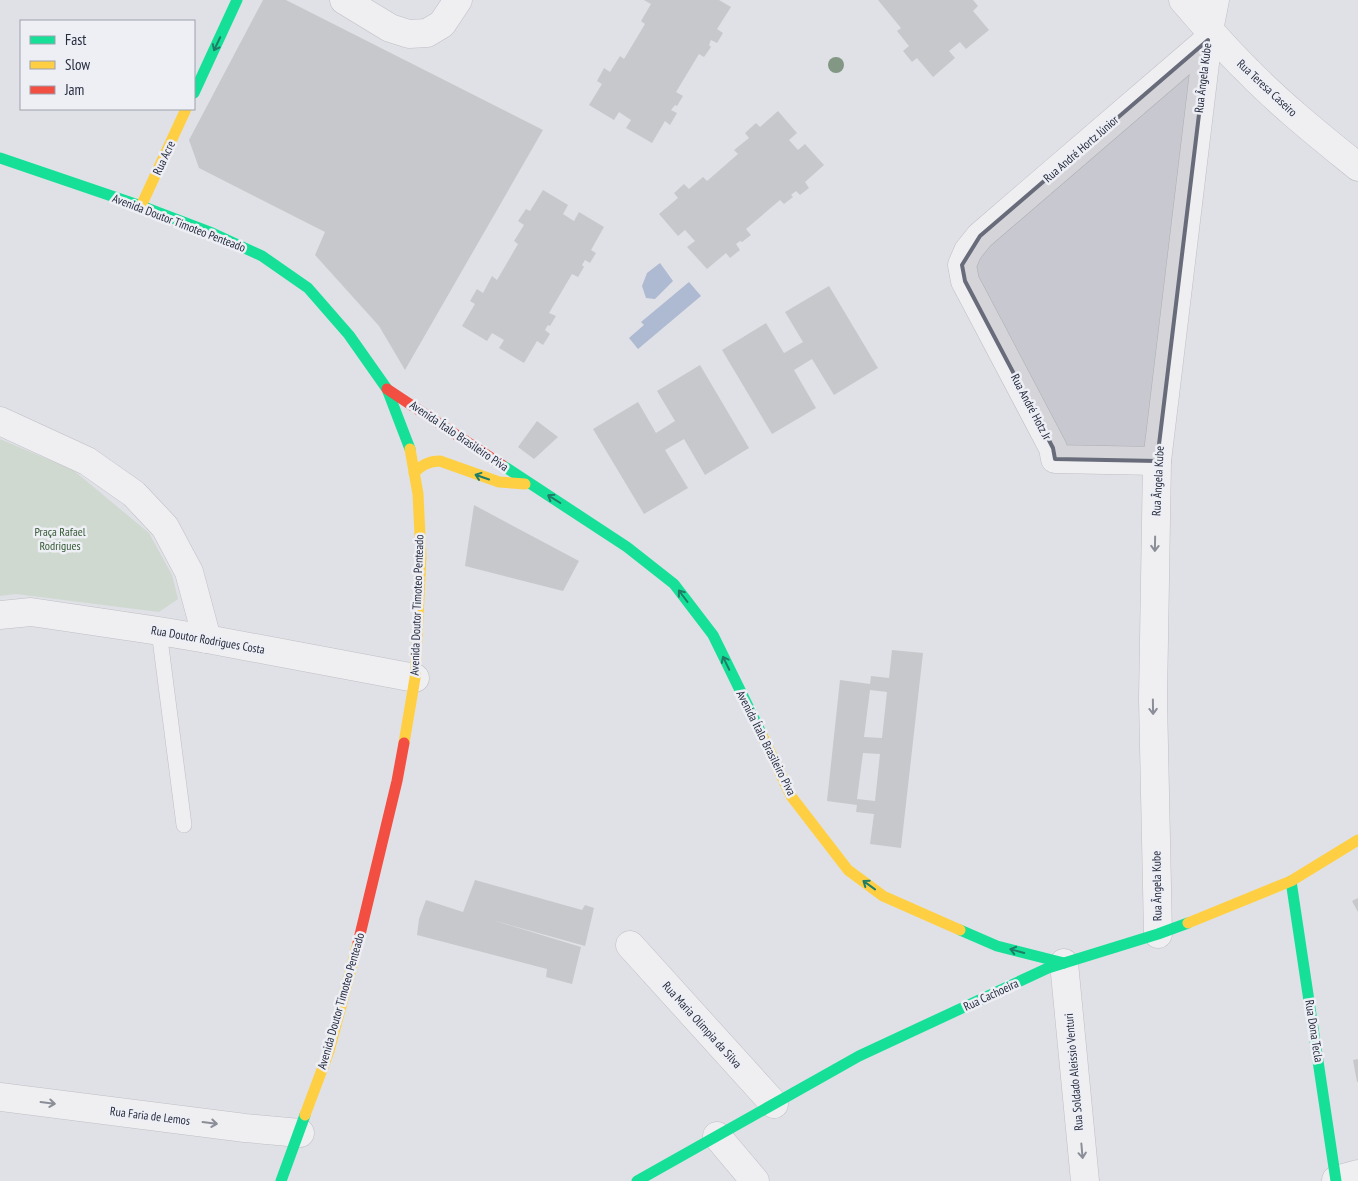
<svg xmlns="http://www.w3.org/2000/svg" width="1358" height="1181" font-family="'PT Sans Narrow',sans-serif">
<style>
.green{fill:#cfd9d0}
.water{fill:#adbad2}
.building{fill:#c6c8cc;fill-rule:evenodd}
.lines{fill:none;stroke-linecap:round;stroke-linejoin:round}
.lane-casing{stroke:#bebfc4;stroke-width:16}
.street-casing{stroke:#bebfc4;stroke-width:29}
.lane{stroke:#efeff2;stroke-width:15}
.street{stroke:#efeff2;stroke-width:28}
.fast{stroke:#16e098;stroke-width:11}
.slow{stroke:#ffcf43;stroke-width:11}
.jam{stroke:#f24e42;stroke-width:11}
.tree{fill:#829784}
.oneway{stroke:#1f7d67}
.oneway2{stroke:#8b8e98}
.marked{fill:#686b79;fill-opacity:0.2;stroke:#686b79;stroke-width:4;stroke-linejoin:round}
.labels{text-anchor:middle;stroke-width:5;stroke-linejoin:round;paint-order:stroke}
.street-label{font-size:12px;fill:#272c3f;stroke:#edeff5}
.park-label{font-size:12px;fill:#365a34;stroke:#edeff5}
</style>
<rect width="100%" height="100%" fill="#e0e1e6"/>
<path class="green" d="M0,439L73,470L149,533L172,575L178,599L159,612L16,594L0,596Z"/>
<g class="water">
<path d="M660,263L673,281L655,299L646,298L642,286L647,273Z"/>
<path d="M689,282L701,296L638,349L629,338L644,325L641,322Z"/>
</g>
<g class="building">
<path d="M263,0H286L543,130L405,370L379,326L315,255L325,232L199,168L189,140Z"/>
<path d="M644,0H719L731,7L717,29L723,33L717,43L711,40L709,45L711,47L704,57L699,54L676,92L683,96L677,106L675,105L671,110L677,113L670,125L665,121L652,143L626,128L631,120L619,112L614,120L589,105L602,84L597,81L604,68L610,72L620,56L624,59L645,24L641,21L651,4Z"/>
<path d="M878,0H973L978,6L973,11L989,30L966,49L960,42L949,51L955,58L933,77L917,58L912,62L903,51L909,46L897,31L901,28Z"/>
<path d="M778,111L797,133L789,140L798,150L805,144L824,165L805,182L809,188L800,195L796,191L791,195L793,197L784,204L780,200L746,229L751,235L742,242L740,241L736,244L740,250L730,258L726,253L707,269L687,247L695,241L685,230L678,236L659,214L678,198L674,193L684,184L689,189L703,177L707,181L738,154L734,150L749,138L745,133L756,123L760,127Z"/>
<path d="M543,190L568,205L563,214L574,221L579,212L604,227L591,250L596,253L590,263L585,260L582,265L584,267L578,277L572,274L549,313L556,316L550,326L548,325L545,330L550,334L543,345L537,341L524,363L499,348L504,340L492,333L487,341L462,326L475,304L470,301L477,289L483,293L492,276L497,280L518,244L514,241L524,225L518,221L526,209L530,211Z"/>
<path d="M829,286L878,368L834,395L812,359L794,370L816,408L772,434L722,350L766,323L784,353L803,342L785,312Z"/>
<path d="M700,365L749,448L705,475L684,439L665,450L688,488L644,514L593,429L638,402L656,433L675,421L657,391Z"/>
<path d="M537,421L558,437L534,459L518,447Z"/>
<path d="M474,505L579,561L563,591L465,566Z"/>
<path d="M892,650L923,653L901,848L870,844L874,814L856,812L857,805L827,801L840,680L870,684L871,676L889,678ZM870,690L887,692L882,738L864,737ZM863,753L880,754L875,801L857,799Z"/>
<path d="M475,880L582,910L585,905L594,908L585,946L492,920L581,947L572,984L546,977L547,969L417,935L419,919L426,900L463,912Z"/>
<path d="M1358,898V912L1352,901Z"/>
<path d="M1358,1059V1082H1357L1353,1060Z"/>
</g>
<g class="lines">
<defs>
<path id="lane" d="M159,631L184,825"/>
<g id="street">
<path d="M344,0L390,28L409,34L427,33L442,24L458,0"/>
<path d="M1183,0C1204,24 1225,49 1248,71C1282,106 1320,136 1358,167"/>
<path d="M0,421L87,461L134,494L165,527L189,572L207,639"/>
<path d="M1157,461L1055,459L1053,448L965,281L962,265L968,251L980,236L1208,40"/>
<path d="M0,615L31,612L159,631L207,639L415,678"/>
<path d="M1158,934L1153,699L1157,461L1209,30L1215,0"/>
<path d="M630,945L774,1104"/>
<path d="M1064,963L1085,1181"/>
<path d="M0,1097L245,1128L300,1133"/>
<path d="M717,1136L755,1181"/>
<path d="M1336,1180L1358,1174"/>
</g>
</defs>
<use href="#lane" class="lane-casing"/>
<use href="#street" class="street-casing"/>
<use href="#lane" class="lane"/>
<use href="#street" class="street"/>
<g class="fast">
<path d="M194,93L237,0"/>
<path d="M0,158L141,206L212,233L262,256L308,288L349,335L387,389L410,449"/>
<path d="M502,465L627,547L674,584L713,635L762,735"/>
<path d="M1291,881L1336,1181"/>
<path d="M960,930L997,946L1064,963"/>
<path d="M281,1181L305,1115"/>
<path d="M637,1181L859,1056L1048,968L1158,934L1188,923"/>
</g>
<g class="slow">
<path d="M141,206L186,109"/>
<path d="M414,473C421,465 429,461 440,461L499,482L525,484"/>
<path d="M762,735L791,796L848,870L883,896L960,930"/>
<path d="M404,743L415,678L421,556L418,494L410,449"/>
<path d="M1188,923L1291,881L1358,840"/>
<path d="M305,1115L329,1051L358,943"/>
</g>
<g class="jam">
<path d="M387,389L502,465"/>
<path d="M358,943L397,781L404,743"/>
</g>
</g>
<circle class="tree" cx="836" cy="65" r="8"/>
<defs><path id="oneway-shaft" d="M-6 0H5M1.5-3L5.5 0L1.5 3" fill="none" stroke-width="1.6" stroke-linecap="round" stroke-linejoin="round" transform="scale(1.25)"/></defs>
<g class="oneway">
<use href="#oneway-shaft" transform="translate(217 44) rotate(115)"/>
<use href="#oneway-shaft" transform="translate(482 477) rotate(-161)"/>
<use href="#oneway-shaft" transform="translate(554 499) rotate(-148)"/>
<use href="#oneway-shaft" transform="translate(683 596) rotate(-127)"/>
<use href="#oneway-shaft" transform="translate(726 663) rotate(-116)"/>
<use href="#oneway-shaft" transform="translate(869 885) rotate(-144)"/>
<use href="#oneway-shaft" transform="translate(1017 951) rotate(-165)"/>
</g>
<g class="oneway2">
<use href="#oneway-shaft" transform="translate(1155 544) rotate(91)"/>
<use href="#oneway-shaft" transform="translate(1153 707) rotate(89)"/>
<use href="#oneway-shaft" transform="translate(48 1103) rotate(7)"/>
<use href="#oneway-shaft" transform="translate(210 1123) rotate(7)"/>
<use href="#oneway-shaft" transform="translate(1082 1151) rotate(85)"/>
</g>
<path class="marked" d="M1208,40L1157,461L1055,459L1053,448L965,281L962,265L980,236Z"/>
<g class="labels">
<g class="street-label">
<text transform="translate(1203 78) rotate(-83)" y="4">Rua Ângela Kube</text>
<text transform="translate(1267 88) rotate(43)" y="4">Rua Teresa Caseiro</text>
<text transform="translate(1081 149) rotate(-41)" y="4">Rua André Hortz Júnior</text>
<text transform="translate(164 158) rotate(-65)" y="4">Rua Acre</text>
<text transform="translate(179 223) rotate(21)" y="4">Avenida Doutor Timoteo Penteado</text>
<text transform="translate(1031 407) rotate(62)" y="4">Rua André Hotz Jr</text>
<text transform="translate(459 436) rotate(34)" y="4">Avenida Ítalo Brasileiro Piva</text>
<text transform="translate(1158 481) rotate(-87)" y="4">Rua Ângela Kube</text>
<text transform="translate(417 605) rotate(-88)" y="4">Avenida Doutor Timoteo Penteado</text>
<text transform="translate(208 640) rotate(10)" y="4">Rua Doutor Rodrigues Costa</text>
<text transform="translate(766 743) rotate(63)" y="4">Avenida Ítalo Brasileiro Piva</text>
<text transform="translate(1157 886) rotate(-91)" y="4">Rua Ângela Kube</text>
<text transform="translate(991 995) rotate(-25)" y="4">Rua Cachoeira</text>
<text transform="translate(341 1001) rotate(-74)" y="4">Avenida Doutor Timoteo Penteado</text>
<text transform="translate(702 1025) rotate(48)" y="4">Rua Maria Olimpia da Silva</text>
<text transform="translate(1314 1031) rotate(81)" y="4">Rua Dona Tecla</text>
<text transform="translate(1074 1072) rotate(-95)" y="4">Rua Soldado Aleissio Venturi</text>
<text transform="translate(150 1116) rotate(7)" y="4">Rua Faria de Lemos</text>
</g>
<g class="park-label">
<text x="60" y="536">Praça Rafael<tspan x="60" dy="14">Rodrigues</tspan></text>
</g>
</g>
<rect x="20" y="20" width="175" height="90" fill="#edeff5" stroke="#9ea1ac"/>
<rect x="30" y="36" width="25" height="8" fill="#16e098" stroke="#9ea1ac"/>
<text x="65" y="45" font-size="15" fill="#272c3f">Fast</text>
<rect x="30" y="61" width="25" height="8" fill="#ffcf43" stroke="#9ea1ac"/>
<text x="65" y="70" font-size="15" fill="#272c3f">Slow</text>
<rect x="30" y="86" width="25" height="8" fill="#f24e42" stroke="#9ea1ac"/>
<text x="65" y="95" font-size="15" fill="#272c3f">Jam</text>
</svg>
